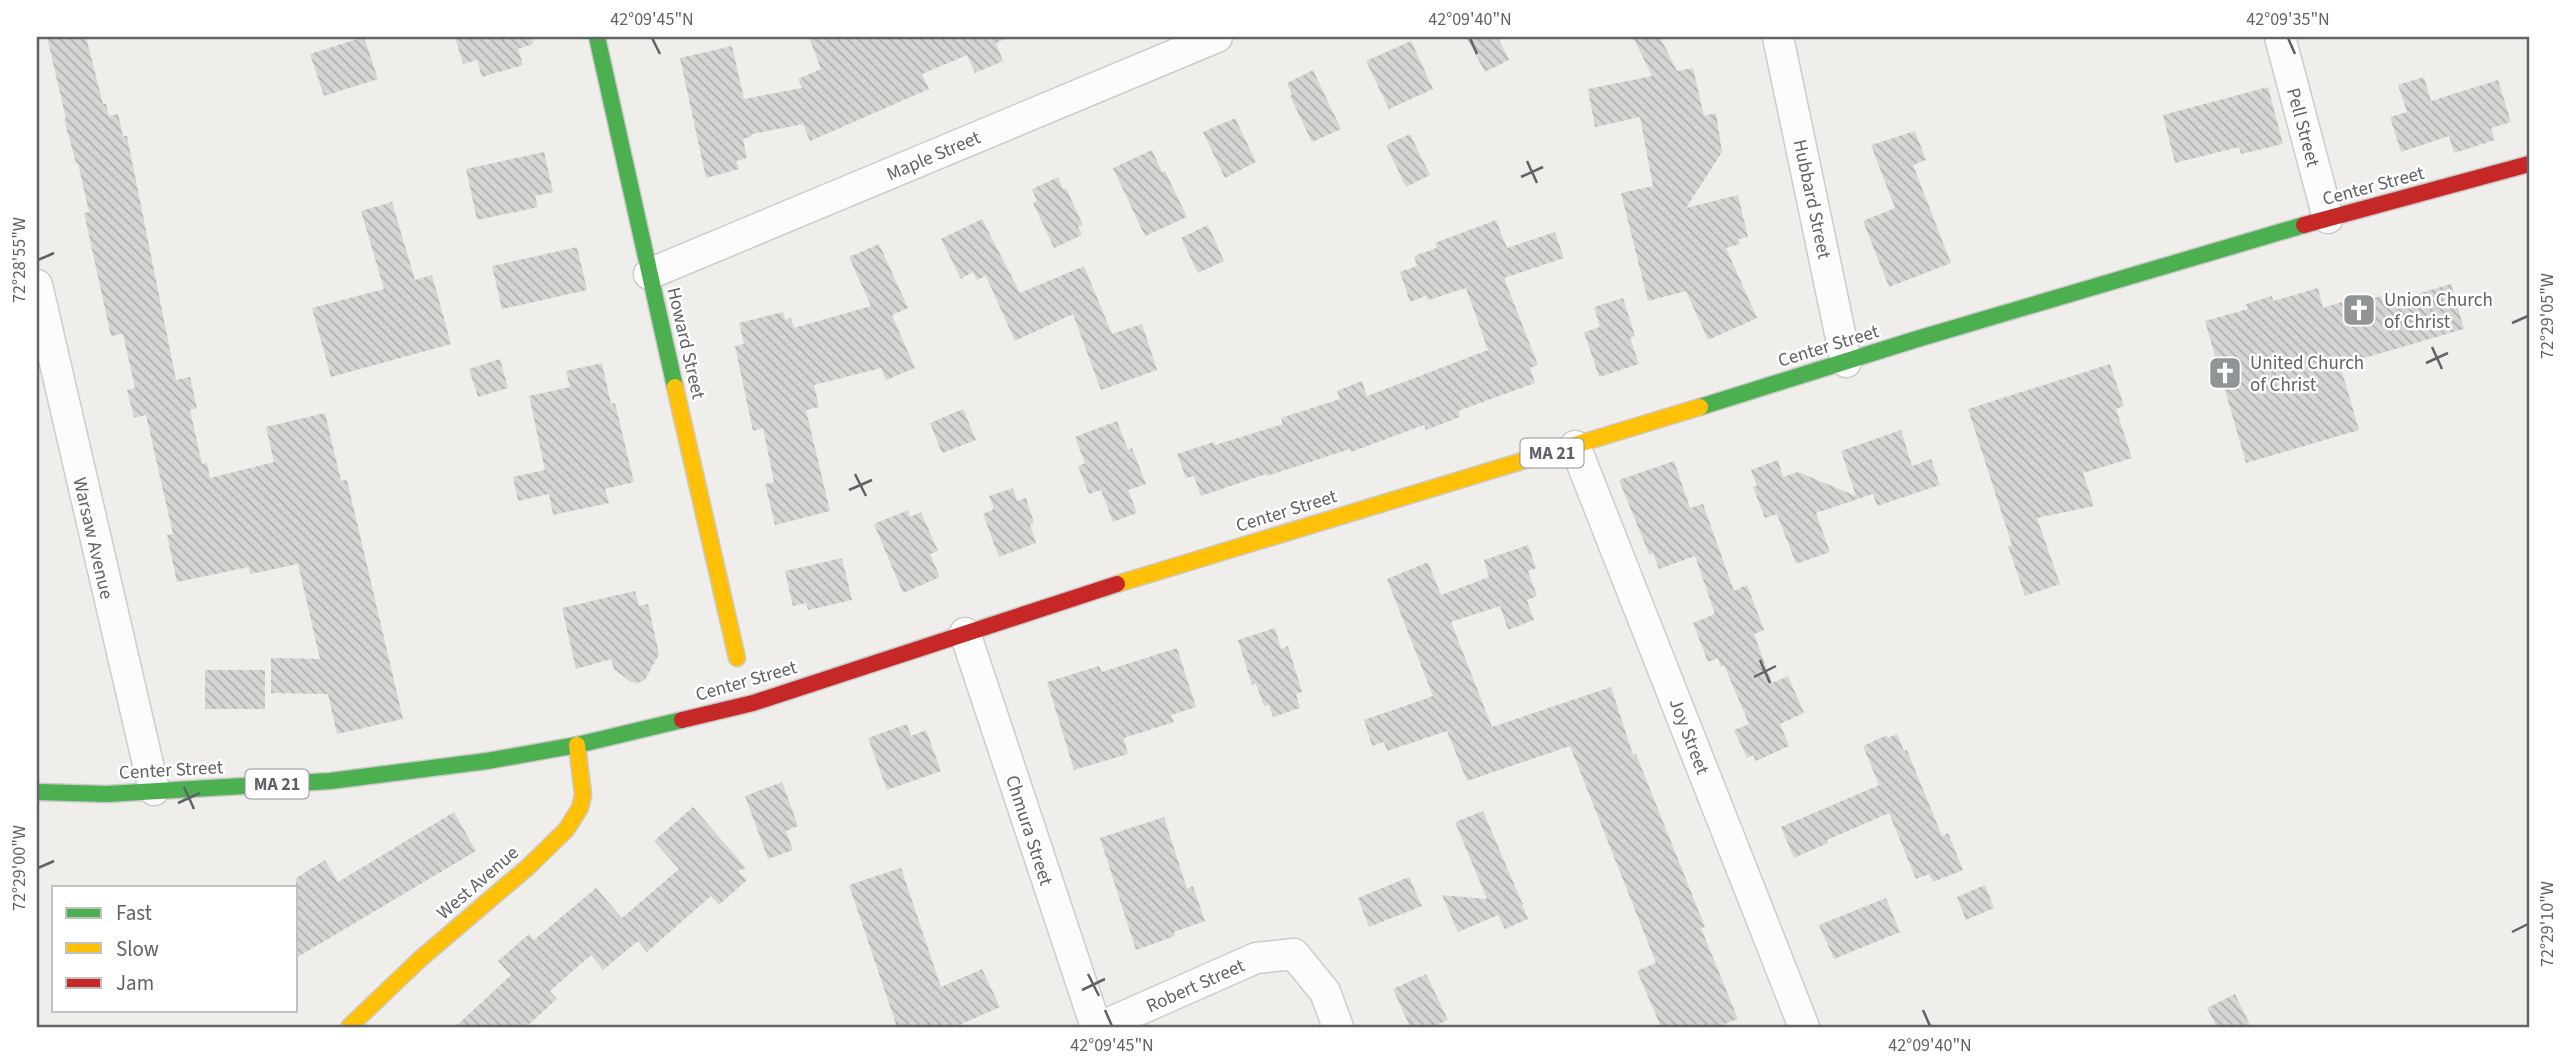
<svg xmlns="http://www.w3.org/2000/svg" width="2566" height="1064" font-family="'Source Sans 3',sans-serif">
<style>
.building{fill:url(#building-back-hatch)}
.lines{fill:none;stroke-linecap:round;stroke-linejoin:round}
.street-casing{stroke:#cbcccc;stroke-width:33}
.fast-casing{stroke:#cacacb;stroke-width:19}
.slow-casing{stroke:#cacacb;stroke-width:19}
.jam-casing{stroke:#cacacb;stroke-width:19}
.street{stroke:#fdfcfc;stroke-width:30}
.fast{stroke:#4caf50;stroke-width:16}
.slow{stroke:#ffc107;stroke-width:16}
.jam{stroke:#c62828;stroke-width:16}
.ticks{fill:none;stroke:#5f6368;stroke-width:2.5}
.labels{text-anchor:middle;stroke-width:5;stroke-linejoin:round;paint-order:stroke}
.shield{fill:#fff;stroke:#8f9295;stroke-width:2}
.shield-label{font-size:18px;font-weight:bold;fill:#5f6368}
.street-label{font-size:19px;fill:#5f6368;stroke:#fff}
.poi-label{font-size:19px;fill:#5f6368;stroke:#fff;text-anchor:start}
.neatline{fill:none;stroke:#5f6368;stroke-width:2.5}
.ticks-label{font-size:18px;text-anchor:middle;fill:#5f6368}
</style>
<defs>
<pattern id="building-back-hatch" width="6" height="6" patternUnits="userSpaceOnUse" patternTransform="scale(1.75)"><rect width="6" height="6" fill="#d6d5d3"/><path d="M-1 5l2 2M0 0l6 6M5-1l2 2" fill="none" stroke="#b1b0af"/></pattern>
</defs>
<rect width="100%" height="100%" fill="#efeeea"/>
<g class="building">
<path d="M47,37H86L103,104H106L109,116L118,114L123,136H127L176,380L190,377L197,408L190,410L202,464L207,463L210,478L274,462L266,427L325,413L341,481L347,480L403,719L337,734L328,694L271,693V658L320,659L298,564L250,574L249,567L177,582L167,535L173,534L146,415L134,418L127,390L135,388L123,334L111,336L84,213L89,212L78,163H76L64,119H66Z"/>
<path d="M364,37L378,79L324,96L310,54Z"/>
<path d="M455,37H532L533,44L518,49L523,65L482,77L477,60L463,64Z"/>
<path d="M809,37H1010L996,43L1003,61L975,73L967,55L922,74L929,89L810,141L803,124L752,134V136L743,139L747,158L736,161L739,169L706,178L680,58L732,46L744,99L802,88L798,79L821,69Z"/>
<path d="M1466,37H1498L1509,60L1485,72Z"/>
<path d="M1633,37H1660L1677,71L1693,68L1704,116L1716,113L1722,152L1686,208L1738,195L1748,237L1738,239L1740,244L1726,248L1757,318L1708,340L1686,291L1648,301L1621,193L1653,186L1640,117L1595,127L1588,89L1652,76Z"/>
<path d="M1411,41L1433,89L1389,109L1366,61Z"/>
<path d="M1313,70L1341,129L1312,142L1290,96L1292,95L1287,83Z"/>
<path d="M2424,77L2431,101L2498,80L2511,122L2491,128L2495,140L2454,153L2449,136L2401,152L2390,117L2407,112L2398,85Z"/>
<path d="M2268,87L2283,144L2241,154L2239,147L2175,163L2163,115Z"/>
<path d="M1235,118L1256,162L1225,178L1203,132Z"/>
<path d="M1915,131L1926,160L1913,165L1951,263L1889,287L1863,221L1895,208L1871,145Z"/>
<path d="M1410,134L1430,175L1406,187L1386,145Z"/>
<path d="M1152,150L1162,172L1165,171L1187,217L1145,236L1113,168Z"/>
<path d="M544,152L553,192L535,196L538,207L477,220L466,169Z"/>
<path d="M1058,177L1063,189L1066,188L1083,225L1078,227L1082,235L1054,248L1033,203L1037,201L1032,189Z"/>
<path d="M392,202L415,280L432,275L451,344L331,377L312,308L384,289L361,211Z"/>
<path d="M982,219L1020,293L1084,266L1112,334L1142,324L1157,370L1101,390L1073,314L1015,341L986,276L977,280L973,272L961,279L941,239Z"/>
<path d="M1496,220L1507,248L1555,232L1564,258L1504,278L1538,365L1530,368L1535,383L1458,411L1460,417L1426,430L1424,425L1351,452L1350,449L1267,476L1266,474L1201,496L1194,476L1186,478L1177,454L1214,442L1215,445L1283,424L1281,418L1340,399L1337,391L1362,381L1367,396L1488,350L1466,288L1428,300L1426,296L1410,302L1400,272L1417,266L1414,256L1437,248L1435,243Z"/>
<path d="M1208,225L1224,261L1198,273L1181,238Z"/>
<path d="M879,244L908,308L892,315L915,368L886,380L881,368L814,385L819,407L806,410L830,511L775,525L765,484L774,482L763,428L753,431L735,346L744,344L739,323L783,312L785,320L791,318L794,328L871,306L849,257Z"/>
<path d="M577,247L587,290L502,309L492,266Z"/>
<path d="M2451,284L2464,329L2340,365L2359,430L2246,463L2205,321L2248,309L2246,304L2272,296L2273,301L2318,288L2323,308L2358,297L2359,302L2381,296L2383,304Z"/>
<path d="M1623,298L1635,336L1630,338L1639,364L1599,377L1584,332L1600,327L1594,307Z"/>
<path d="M500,359L508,388L478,397L469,369Z"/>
<path d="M602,363L611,404L615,403L634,482L605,489L609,503L553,515L549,494L518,501L513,477L545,470L529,396L570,387L566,371Z"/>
<path d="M2110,364L2124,406L2116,409L2132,458L2083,473L2094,506L2037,518L2060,584L2025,596L2008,546L2012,545L1968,409Z"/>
<path d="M963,409L976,440L942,453L930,423Z"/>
<path d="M1117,421L1128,450L1132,448L1146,484L1128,490L1137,513L1113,522L1101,490L1089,494L1078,466L1085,463L1075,437Z"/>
<path d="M1901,430L1912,466L1931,459L1940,485L1877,506L1873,494L1816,513L1830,552L1796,564L1777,514L1765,518L1753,487L1757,486L1751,470L1778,460L1783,477L1798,472L1856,496L1841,451Z"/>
<path d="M1674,461L1690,508L1703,504L1734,591L1747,585L1764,630L1754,634L1772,683L1788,676L1804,713L1780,724L1789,746L1756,761L1753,755L1747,758L1734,730L1749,724L1724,665L1721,667L1718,658L1708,662L1693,623L1715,614L1695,556L1659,569L1653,553L1649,554L1619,480Z"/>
<path d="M1013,488L1017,501L1026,498L1034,523L1030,525L1036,543L999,557L983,514L994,509L989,496Z"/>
<path d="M908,510L910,517L921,512L938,551L930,554L940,577L903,593L874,524Z"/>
<path d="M1528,545L1536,568L1528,571L1537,596L1527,600L1534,620L1508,630L1500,606L1451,622L1492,727L1611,687L1633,755L1636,754L1705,927L1701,928L1738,1019L1717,1027H1661L1637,971L1656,963L1570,746L1467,781L1447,731L1387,751L1384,742L1372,746L1364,720L1433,696L1387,579L1428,562L1441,595L1489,577L1484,560Z"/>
<path d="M842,558L852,600L808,610L806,603L793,606L785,571Z"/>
<path d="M635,591L639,606L648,604L659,654L645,680L637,683L631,682L614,669L611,659L576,669L562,608Z"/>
<path d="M1275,628L1281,649L1288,646L1302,692L1296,694L1300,708L1273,717L1269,705L1264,706L1256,684L1252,685L1238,640Z"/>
<path d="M1177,648L1196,707L1171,715L1174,722L1124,738L1128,754L1074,770L1047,682L1099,666L1102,672Z"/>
<rect x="205" y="670" width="60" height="39"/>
<path d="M907,724L911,736L926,730L941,771L887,790L868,738Z"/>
<path d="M1897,734L1904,751L1907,750L1942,836L1948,833L1963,870L1933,882L1929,874L1916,879L1889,813L1827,840L1828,843L1794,858L1781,827L1879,785L1863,746L1887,735L1888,738Z"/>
<path d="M782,782L798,826L786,831L793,850L768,859L745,796Z"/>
<path d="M693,807L746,868L738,871L747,880L719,905L711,896L647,952L638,941L603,970L591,955L550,991L557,999L526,1027H455L511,975L498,961L529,934L534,940L596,888L622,918L679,869L654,841Z"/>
<path d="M1483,811L1522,903H1524L1522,904L1528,919L1505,929L1498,915L1458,932L1442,895L1487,899L1455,822Z"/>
<path d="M454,812L476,851L296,958V878L325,860L338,882Z"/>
<path d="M1164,817L1187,889L1193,886L1205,921L1174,932L1175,936L1136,950L1100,838Z"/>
<path d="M901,868L941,987L982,969L1000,1007L955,1027H897L849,885Z"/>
<path d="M1409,877L1422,906L1369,927L1358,898Z"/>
<path d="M1985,885L1994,908L1966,920L1957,897Z"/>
<path d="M1886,898L1900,932L1834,959L1819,925Z"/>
<path d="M1426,974L1448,1020L1433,1027H1410L1393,989Z"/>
<path d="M2235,994L2251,1027H2217L2207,1008Z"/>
</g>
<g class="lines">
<defs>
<g id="street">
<path d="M1778,37L1846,362"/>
<path d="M2280,37L2328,218"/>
<path d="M649,274L1217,37"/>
<path d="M37,285L154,790"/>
<path d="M1575,446L1804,1027"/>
<path d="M965,633L1096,1027"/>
<path d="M1100,1027L1256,958L1294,954L1325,992L1338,1027"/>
</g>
<g id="fast">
<path d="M597,37L675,387"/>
<path d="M1700,407L1917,339L2304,225"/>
<path d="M37,792L107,794L330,781L487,761L577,745L682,720"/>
</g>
<g id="slow">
<path d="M675,387L737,658"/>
<path d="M1117,584L1700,407"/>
<path d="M349,1027L419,960L528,867L566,830L580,808L583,795L577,745"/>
</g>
<g id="jam">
<path d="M2304,225L2529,164"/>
<path d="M682,720L753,703L1117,584"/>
</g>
</defs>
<use href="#street" class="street-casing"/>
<use href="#fast" class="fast-casing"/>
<use href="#slow" class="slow-casing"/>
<use href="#jam" class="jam-casing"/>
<use href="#street" class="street"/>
<use href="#fast" class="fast"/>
<use href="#slow" class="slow"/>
<use href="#jam" class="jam"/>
</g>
<path class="ticks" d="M652,38L660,54M1470,38L1477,54M2288,38L2295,54M1527,161L1537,183M1521,177L1543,167M38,260L54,253M2512,323L2528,316M2432,347L2442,369M2426,363L2448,353M855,474L866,496M849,490L872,480M1760,660L1770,683M1754,677L1776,666M184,787L194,809M178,803L200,793M38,868L54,861M2512,932L2528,924M1088,974L1099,996M1082,990L1105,979M1105,1010L1112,1026M1923,1010L1930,1026"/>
<defs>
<symbol id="church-square" viewBox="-11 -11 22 22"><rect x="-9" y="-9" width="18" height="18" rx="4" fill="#919496" stroke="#fff"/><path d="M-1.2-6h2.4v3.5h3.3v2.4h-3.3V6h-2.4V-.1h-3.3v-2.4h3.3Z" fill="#fff"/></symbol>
</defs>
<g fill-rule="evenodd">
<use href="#church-square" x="2340" y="291" width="38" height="38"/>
<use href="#church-square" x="2206" y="354" width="38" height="38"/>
</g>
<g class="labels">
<g class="shield">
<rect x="1520.5" y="438.5" width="63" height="29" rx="5"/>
<rect x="245.5" y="769.5" width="63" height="29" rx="5"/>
</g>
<g class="shield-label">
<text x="1552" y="459">MA 21</text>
<text x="277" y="790">MA 21</text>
</g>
<g class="street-label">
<text transform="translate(2304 127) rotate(75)" y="7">Pell Street</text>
<text transform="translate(933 155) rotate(-23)" y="7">Maple Street</text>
<text transform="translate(2373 185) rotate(-15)" y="7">Center Street</text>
<text transform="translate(1813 199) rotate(78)" y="7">Hubbard Street</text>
<text transform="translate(687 343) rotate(77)" y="7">Howard Street</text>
<text transform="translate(1828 345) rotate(-17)" y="7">Center Street</text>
<text transform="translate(1286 510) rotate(-17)" y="7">Center Street</text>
<text transform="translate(94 538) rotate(77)" y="7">Warsaw Avenue</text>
<text transform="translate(746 680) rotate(-16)" y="7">Center Street</text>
<text transform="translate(1690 736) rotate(69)" y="7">Joy Street</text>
<text transform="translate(171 769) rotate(-3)" y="7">Center Street</text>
<text transform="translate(1030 830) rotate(72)" y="7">Chmura Street</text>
<text transform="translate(477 882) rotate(-41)" y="7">West Avenue</text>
<text transform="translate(1195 985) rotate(-24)" y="7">Robert Street</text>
</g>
<g class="poi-label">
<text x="2384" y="306">Union Church<tspan x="2384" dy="22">of Christ</tspan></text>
<text x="2250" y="369">United Church<tspan x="2250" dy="22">of Christ</tspan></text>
</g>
</g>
<rect width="2566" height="1064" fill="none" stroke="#ffffff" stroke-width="77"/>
<rect x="52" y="886" width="245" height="126" fill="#ffffff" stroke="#bfc1c3" stroke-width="2"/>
<rect x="66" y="908" width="35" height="10" fill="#4caf50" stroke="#bfc1c3" stroke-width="2"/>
<text x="116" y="920" font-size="21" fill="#5f6368">Fast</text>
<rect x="66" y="943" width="35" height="10" fill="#ffc107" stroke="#bfc1c3" stroke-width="2"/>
<text x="116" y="956" font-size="21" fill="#5f6368">Slow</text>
<rect x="66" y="978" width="35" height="10" fill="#c62828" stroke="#bfc1c3" stroke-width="2"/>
<text x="116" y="990" font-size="21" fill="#5f6368">Jam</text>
<rect x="38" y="38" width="2490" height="988" class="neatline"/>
<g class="ticks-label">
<text x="652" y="25">42°09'45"N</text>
<text x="1470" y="25">42°09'40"N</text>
<text x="2288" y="25">42°09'35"N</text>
<text transform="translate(19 260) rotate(-90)" y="6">72°28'55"W</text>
<text transform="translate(2547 316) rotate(-90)" y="6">72°29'05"W</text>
<text transform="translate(19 868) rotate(-90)" y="6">72°29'00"W</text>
<text transform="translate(2547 924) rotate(-90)" y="6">72°29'10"W</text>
<text x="1112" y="1051">42°09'45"N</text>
<text x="1930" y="1051">42°09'40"N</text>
</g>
</svg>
